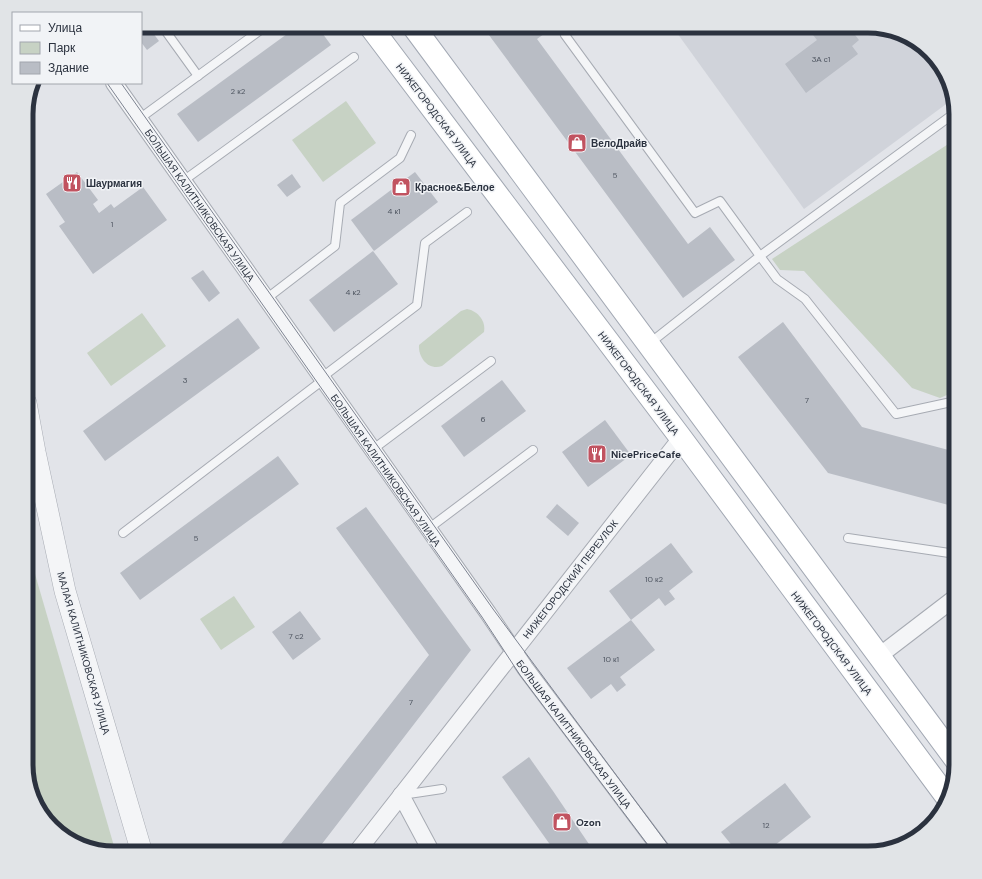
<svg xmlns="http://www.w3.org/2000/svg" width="982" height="879" font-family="'DM Sans',sans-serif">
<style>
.built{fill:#d0d3da}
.green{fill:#c7d2c4}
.building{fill:#b9bdc5}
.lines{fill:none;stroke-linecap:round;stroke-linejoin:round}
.service-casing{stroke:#a7abb3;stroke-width:10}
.minor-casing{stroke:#a7abb3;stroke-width:18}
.tertiary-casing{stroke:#a7abb3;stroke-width:22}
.primary-casing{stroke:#a2a8b3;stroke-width:24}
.service{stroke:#f4f5f7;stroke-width:8}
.minor{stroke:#f4f5f7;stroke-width:16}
.tertiary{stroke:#f4f5f7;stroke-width:21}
.primary{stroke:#fff;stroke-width:22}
.tram{stroke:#7d8391;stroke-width:1}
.labels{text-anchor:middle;stroke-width:3;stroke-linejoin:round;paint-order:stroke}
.number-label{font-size:8px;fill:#4e5560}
.street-label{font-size:10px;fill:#2b323f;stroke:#f1f3f6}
.poi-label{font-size:10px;font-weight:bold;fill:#2b323f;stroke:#f1f3f6;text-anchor:start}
.rim{fill:none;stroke:#2b323f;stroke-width:5}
</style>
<rect width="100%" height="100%" fill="#e2e4e9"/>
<path class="built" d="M672,26H868L901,33L930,52L949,80L953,99L804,209Z"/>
<g class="green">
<path d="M346,101L376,143L323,182L292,140Z"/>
<path d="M956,139V391L940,398L912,388L804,271L780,270L772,259Z"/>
<path d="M467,309C478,311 486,321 484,332L442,366C429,371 418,358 419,345L461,311Z"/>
<path d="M142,313L166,346L111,386L87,353Z"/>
<path d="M26,543L116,853L81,846L52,827L33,799L26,770Z"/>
<path d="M234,596L255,627L221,650L200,619Z"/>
</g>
<g class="building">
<path d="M298,26H317L331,45L198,142L177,114Z"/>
<path d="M484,26H555L537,39L688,244L710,227L735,260L683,298L483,27Z"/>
<path d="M756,26H775L763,35Z"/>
<path d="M806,26H848L859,40L852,46L858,54L806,93L785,64L817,40Z"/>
<path d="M150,29L159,41L147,50L141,42V35Z"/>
<path d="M77,172L98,200L93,204L99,213L111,204L114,208L143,187L167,220L93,274L59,226L65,222L46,194Z"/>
<path d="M415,172L438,202L374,251L351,220Z"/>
<path d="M292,174L301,187L287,197L277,185Z"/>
<path d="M373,251L398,284L334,332L309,300Z"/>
<path d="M203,270L220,293L209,302L191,278Z"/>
<path d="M238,318L260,348L105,461L83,431Z"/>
<path d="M783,322L862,427L956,452V507L828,473L738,357Z"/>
<path d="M502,380L526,411L464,457L441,426Z"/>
<path d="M605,420L631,455L588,487L562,452Z"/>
<path d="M278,456L299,484L140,600L120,573Z"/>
<path d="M557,504L579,523L568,536L546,517Z"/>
<path d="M366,507L471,650L315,853H274L429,655L336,528Z"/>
<path d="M671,543L693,572L669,591L675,599L665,606L659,598L631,620L609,591Z"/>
<path d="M300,611L321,639L293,660L272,632Z"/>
<path d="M631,620L655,650L620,677L626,685L617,692L611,684L591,699L567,668Z"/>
<path d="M529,757L553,791L595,853H556L502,777Z"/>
<path d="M785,783L811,817L765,853H738L721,832Z"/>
</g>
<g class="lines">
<defs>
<g id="service">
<path d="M162,26L198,76"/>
<path d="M574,26L565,35L695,213L720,201L760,256L650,343"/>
<path d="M956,112L760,256L777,279L805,299L896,414L956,401"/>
<path d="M139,119L266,26"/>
<path d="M183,181L354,57"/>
<path d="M266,299L335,246L340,203L400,158L411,135"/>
<path d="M321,378L417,305L425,243L467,212"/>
<path d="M372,450L491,361"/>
<path d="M428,529L533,450"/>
<path d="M123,533L323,380"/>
<path d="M848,538L956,554"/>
<path d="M402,795L442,789"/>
</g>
<g id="minor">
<path d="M114,83L488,613L525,668L664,853"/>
<path d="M879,656L956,597"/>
<path d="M401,795L432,853"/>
<path d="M356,853L681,438"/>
</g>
<path id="tertiary" d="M26,403L35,452L65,591L142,853"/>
<g id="primary">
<path d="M370,26L681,438L949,800"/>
<path d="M413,26L956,760"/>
</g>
</defs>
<use href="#service" class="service-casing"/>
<use href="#minor" class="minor-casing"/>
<use href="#tertiary" class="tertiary-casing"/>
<use href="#primary" class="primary-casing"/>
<use href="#service" class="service"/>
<use href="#minor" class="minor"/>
<use href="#tertiary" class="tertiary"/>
<use href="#primary" class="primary"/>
<g class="tram">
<path d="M107,83L482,617L520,675L654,853"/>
<path d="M121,83L493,609L674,853"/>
</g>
</g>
<defs>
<symbol id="shop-square" viewBox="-11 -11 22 22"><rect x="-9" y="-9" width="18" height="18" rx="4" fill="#c15360" stroke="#f1f3f6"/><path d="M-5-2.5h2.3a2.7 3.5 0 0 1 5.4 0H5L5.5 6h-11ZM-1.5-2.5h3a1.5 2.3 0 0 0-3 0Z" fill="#fff"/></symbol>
<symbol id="restaurant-square" viewBox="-11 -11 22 22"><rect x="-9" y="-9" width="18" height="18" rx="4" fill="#c15360" stroke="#f1f3f6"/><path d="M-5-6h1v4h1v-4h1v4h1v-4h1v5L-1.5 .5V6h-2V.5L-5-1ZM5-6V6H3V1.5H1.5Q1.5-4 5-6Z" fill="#fff"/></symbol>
</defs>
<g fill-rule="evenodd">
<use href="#shop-square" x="566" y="132" width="22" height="22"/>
<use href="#restaurant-square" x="61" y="172" width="22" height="22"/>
<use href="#shop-square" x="390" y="176" width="22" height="22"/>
<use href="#restaurant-square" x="586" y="443" width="22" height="22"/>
<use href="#shop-square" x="551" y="811" width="22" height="22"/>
</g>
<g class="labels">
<g class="number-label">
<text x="821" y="62">3А с1</text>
<text x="238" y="94">2 к2</text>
<text x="615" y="178">5</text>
<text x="394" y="214">4 к1</text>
<text x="112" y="227">1</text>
<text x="353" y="295">4 к2</text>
<text x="185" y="383">3</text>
<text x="807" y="403">7</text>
<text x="483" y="422">6</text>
<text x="196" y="541">5</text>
<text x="654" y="582">10 к2</text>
<text x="296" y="639">7 с2</text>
<text x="611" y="662">10 к1</text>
<text x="411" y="705">7</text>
<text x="766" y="828">12</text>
</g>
<g class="street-label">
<text transform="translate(437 115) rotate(53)" y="4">НИЖЕГОРОДСКАЯ УЛИЦА</text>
<text transform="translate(200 205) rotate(55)" y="4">БОЛЬШАЯ КАЛИТНИКОВСКАЯ УЛИЦА</text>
<text transform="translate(639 383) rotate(53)" y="4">НИЖЕГОРОДСКАЯ УЛИЦА</text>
<text transform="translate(386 470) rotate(55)" y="4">БОЛЬШАЯ КАЛИТНИКОВСКАЯ УЛИЦА</text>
<text transform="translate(570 579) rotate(-52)" y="4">НИЖЕГОРОДСКИЙ ПЕРЕУЛОК</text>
<text transform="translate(832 643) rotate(53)" y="4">НИЖЕГОРОДСКАЯ УЛИЦА</text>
<text transform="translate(84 653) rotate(74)" y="4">МАЛАЯ КАЛИТНИКОВСКАЯ УЛИЦА</text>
<text transform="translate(574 734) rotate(53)" y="4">БОЛЬШАЯ КАЛИТНИКОВСКАЯ УЛИЦА</text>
</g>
<g class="poi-label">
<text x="591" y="147">ВелоДрайв</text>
<text x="86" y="187">Шаурмагия</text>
<text x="415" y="191">Красное&amp;Белое</text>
<text x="611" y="458">NicePriceCafe</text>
<text x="576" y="826">Ozon</text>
</g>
</g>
<path d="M0 0H982V879H0ZM114 33H868A81 81 0 0 1 949 114V765A81 81 0 0 1 868 846H114A81 81 0 0 1 33 765V114A81 81 0 0 1 114 33Z" fill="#e1e4e7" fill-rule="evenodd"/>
<path class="rim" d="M114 33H868A81 81 0 0 1 949 114V765A81 81 0 0 1 868 846H114A81 81 0 0 1 33 765V114A81 81 0 0 1 114 33Z"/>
<rect x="12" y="12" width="130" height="72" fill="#f1f3f6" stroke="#a2a6ad"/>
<rect x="20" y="25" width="20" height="6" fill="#ffffff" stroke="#a2a6ad"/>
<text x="48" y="32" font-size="12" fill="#2b323f">Улица</text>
<rect x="20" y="42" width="20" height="12" fill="#c7d2c4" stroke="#a2a6ad"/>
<text x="48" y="52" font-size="12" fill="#2b323f">Парк</text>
<rect x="20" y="62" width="20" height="12" fill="#b9bdc5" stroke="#a2a6ad"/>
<text x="48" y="72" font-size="12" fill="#2b323f">Здание</text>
</svg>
